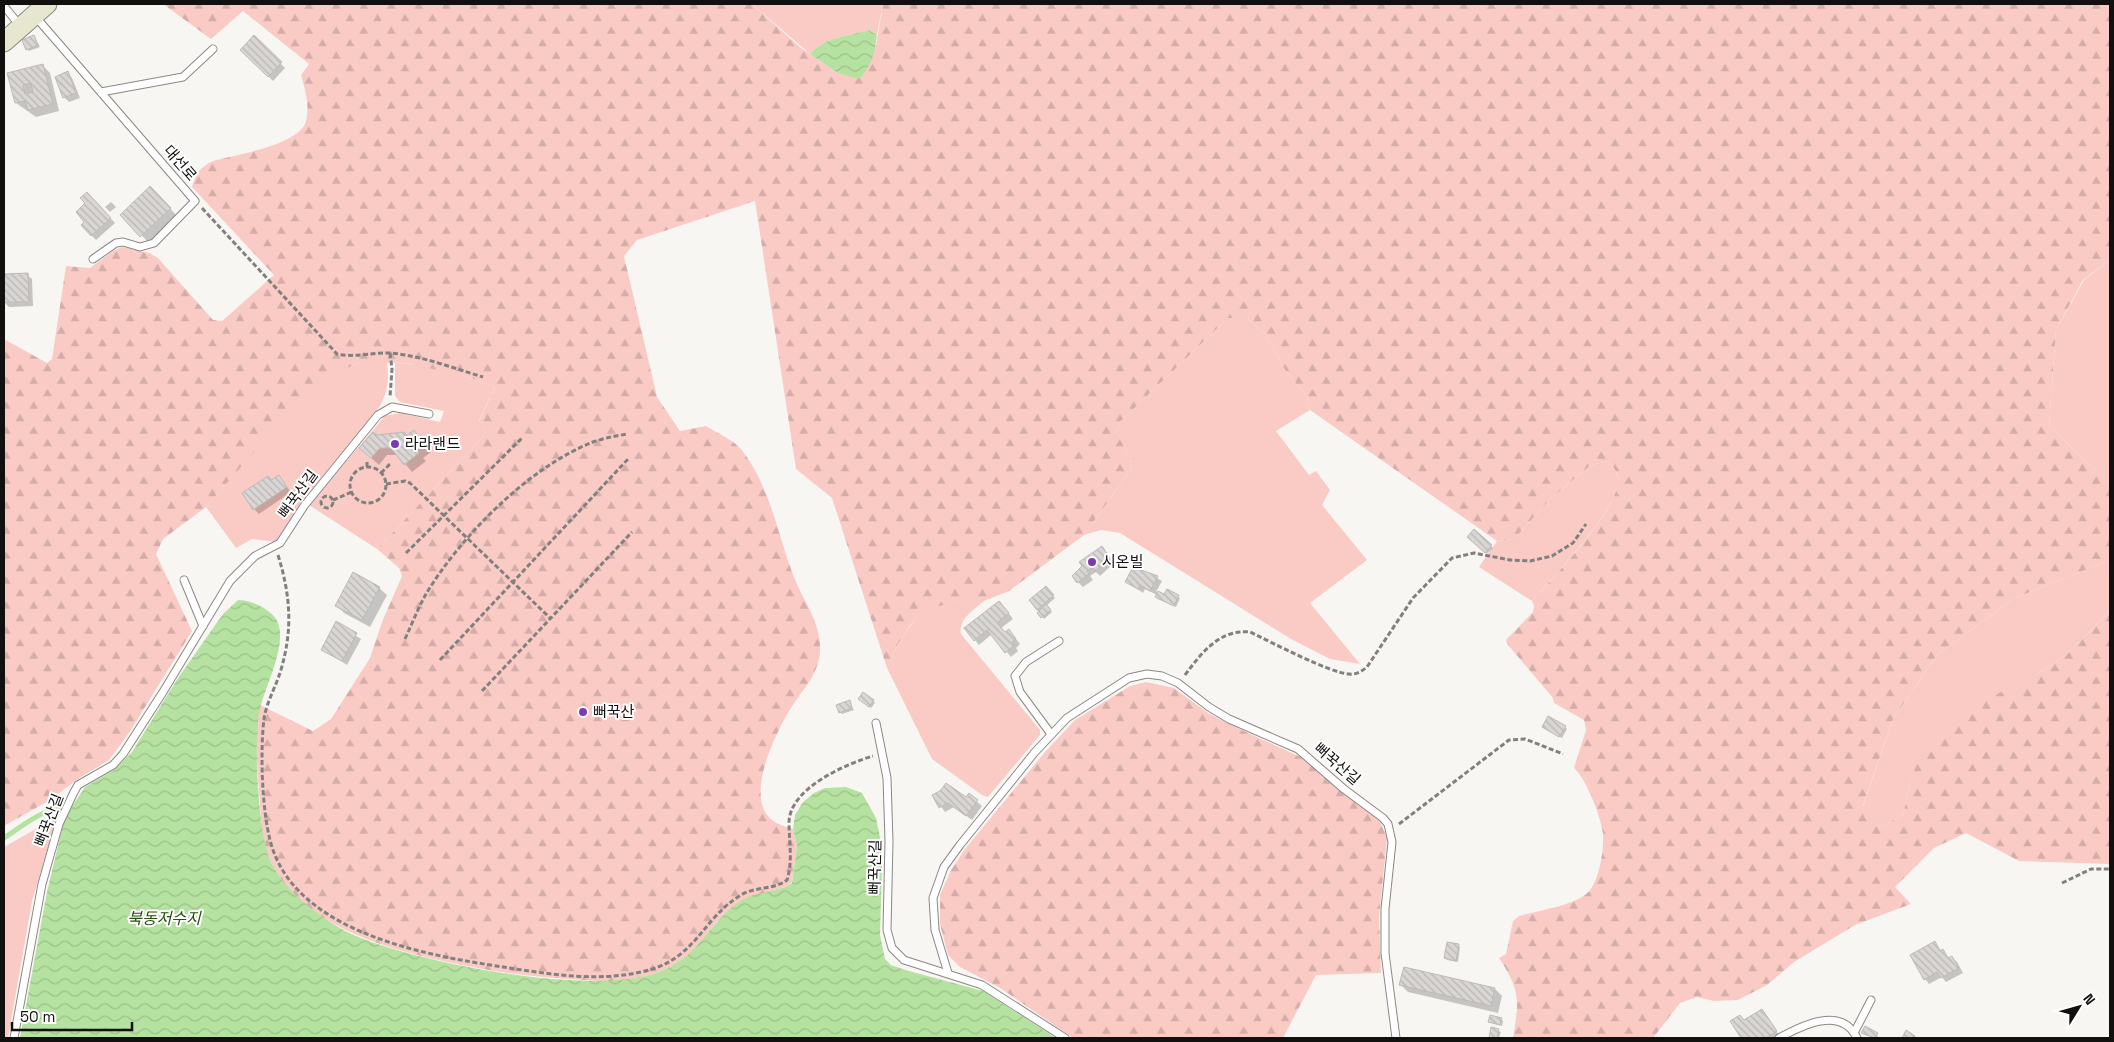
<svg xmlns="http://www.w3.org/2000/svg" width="2114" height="1042" font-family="'Space Grotesk','Noto Sans KR',sans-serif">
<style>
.green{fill:#facbc5}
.forest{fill:url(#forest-firs)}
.water{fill:url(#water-waves)}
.shadow{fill:#0003}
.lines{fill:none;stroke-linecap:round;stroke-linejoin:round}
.stream{stroke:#b6e2a1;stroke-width:5}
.building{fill:url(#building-back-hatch);stroke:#bdbab8;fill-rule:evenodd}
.lane-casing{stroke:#8a8885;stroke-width:9}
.secondary-casing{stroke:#8a8885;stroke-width:21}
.path{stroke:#82807e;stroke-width:3;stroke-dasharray:5 2.5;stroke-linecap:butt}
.lane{stroke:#fff;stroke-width:7}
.secondary{stroke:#e7e7cf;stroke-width:19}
.poi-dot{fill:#7b3cb1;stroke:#fff;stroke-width:2}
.labels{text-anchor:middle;stroke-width:4;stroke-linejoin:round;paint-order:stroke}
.street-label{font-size:15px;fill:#11100f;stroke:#fff}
.poi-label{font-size:15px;fill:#11100f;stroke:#fff;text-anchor:start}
.water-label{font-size:16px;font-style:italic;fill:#264d0b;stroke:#fff}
</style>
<defs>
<pattern id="forest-firs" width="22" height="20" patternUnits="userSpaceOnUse" patternTransform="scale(1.25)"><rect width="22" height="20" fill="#facbc5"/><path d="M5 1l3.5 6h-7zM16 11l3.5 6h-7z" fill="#d5ada8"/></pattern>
<pattern id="water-waves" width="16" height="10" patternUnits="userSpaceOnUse" patternTransform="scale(1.25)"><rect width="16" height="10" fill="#b6e2a1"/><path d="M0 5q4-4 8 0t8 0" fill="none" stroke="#9bc189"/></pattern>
<pattern id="building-back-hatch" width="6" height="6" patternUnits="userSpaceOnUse" patternTransform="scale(1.25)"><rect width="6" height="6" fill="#d9d6d4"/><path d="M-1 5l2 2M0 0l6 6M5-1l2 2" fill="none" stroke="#b9b7b5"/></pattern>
</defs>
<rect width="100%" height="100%" fill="#f8f6f3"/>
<g class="green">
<path d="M752,4H883L877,35L869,30C849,36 824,37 810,54Z"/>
<path d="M2110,260V484L2049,426L2056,330L2084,280Z"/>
<path d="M1228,318H1247L1266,335L1285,370L1307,397L1310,410L1276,431L1309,475L1316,471L1330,490L1322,505L1367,560L1310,603L1360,664L1330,659L1291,639L1120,533L1101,530L1084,535L1132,468L1129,455L1116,432L1121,421Z"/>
<path d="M361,362H387C389,379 388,391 380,406L303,500L276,542L252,539L236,548L206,507L315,381Z"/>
<path d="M395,363C428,363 464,375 495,387L479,420L486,431L483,437L377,549L309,505L385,416L400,413L440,422L444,411L400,402L395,396Z"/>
<path d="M1609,461C1612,466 1617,472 1618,478C1624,503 1550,581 1532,601L1479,567L1497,541L1514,539L1550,499L1591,465Z"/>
<path d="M2110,556V611L2066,655L2036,675L1911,779L1903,815L1880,827L1863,807L1893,719L1937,655L2013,599L2105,562Z"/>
<path d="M958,601H984C974,610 958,619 961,634L1040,730V735L988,797L982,795L932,759L887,668C897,646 908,621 931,608C939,604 950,603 958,601Z"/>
<path d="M56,820L32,901L8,1038H4V847L50,821Z"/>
</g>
<g class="forest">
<path d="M163,4H752L801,48L838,73L876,46L883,4H2110V260L2083,280L2056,330L2049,426L2110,484V556L2105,562L2013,599L1937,655L1893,719L1863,806L1880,827L1903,815L1911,779L1919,757L1946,728L1995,695L2036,675L2066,655L2110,611V864L2019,861L1966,833L1934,848L1895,887L1911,904L1855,925L1794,962L1767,985L1738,1000L1714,1001L1697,997L1680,1003L1653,1038H1513C1519,1001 1521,991 1499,958L1506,954L1513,921L1519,916C1537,911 1570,906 1585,895C1599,885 1604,851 1603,834C1601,817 1587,780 1574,768L1586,730L1584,720L1554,703L1553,698L1508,645L1506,640L1533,612L1534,606L1532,601C1551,580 1623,505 1618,478C1618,473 1612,466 1609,461L1591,465L1550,499L1514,539L1497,541L1310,410L1307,397L1285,370L1266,335L1247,318H1228L1121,421L1116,432L1129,455L1132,468L1084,535L1009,591L984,601H958L932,608L911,624L898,644L887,668L832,498L796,469L755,201L637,240L624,256L657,397L680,431L706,426C717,433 733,440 741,449C770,486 777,532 793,575C803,601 822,623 820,652C818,676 802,690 791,708C776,732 748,789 767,815C773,823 785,827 793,829L797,846L792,882C786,888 780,888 772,892C756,898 739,906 725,915C713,922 706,939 696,949C678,967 652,976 628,980C614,983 597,981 583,980C548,978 513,975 478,968C409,955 305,933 271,862C261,842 261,813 259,791C257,762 254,734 260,705L313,731L331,719L370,658L382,622L402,576L399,568L377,549L483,437L486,431L479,421L495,387L471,378L407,363L361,362L315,382L206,507L163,539L156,554L192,631L129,733L109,760L81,777L50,800L4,826V339L47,363L52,359L66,266L90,268L113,251L122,247L149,253L158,258L213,320L222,321L274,275L192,187C196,173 200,167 213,161C235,155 300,145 306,121C310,105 305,90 301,75L309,64L243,11L211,39Z"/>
<path d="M1146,682L1174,688L1208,713L1233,726L1305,759L1331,783L1380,821L1387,838L1379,917L1381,973L1316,975L1283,1038H1073L1000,988L960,967L948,955L940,924V895L951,870L965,849L1045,752L1075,720L1130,686Z"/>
</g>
<g class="water">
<path d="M869,30L877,35C874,55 873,64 859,79L838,73L810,54C824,37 849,36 869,30Z"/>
<path d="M238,600C252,600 273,610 278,623C287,646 265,687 260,709C253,738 258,835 271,862C274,868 278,875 283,881C299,902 336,929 361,938C427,964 590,996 656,973C700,958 706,925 739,902C756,890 776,894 792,883L797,846L793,829L795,815L803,802L814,793L825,788L846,787L862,793L876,818L880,837L882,867L880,935L885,959L891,965L909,971L983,991L1056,1038H20L47,892L63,825L69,811L85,787L114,770L132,752L178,678L223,614Z"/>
</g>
<g class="shadow">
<path d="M34,36L40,47L29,51L27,49Z"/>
<path d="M254,37L285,68L273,81L242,50Z"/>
<path d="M42,65L50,73L59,111L36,117L16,103L9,74Z"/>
<path d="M67,73L72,78L80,98L69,102L65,98L56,77Z"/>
<path d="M158,195L177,216L149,243L122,215Z"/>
<path d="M92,198L115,223L96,240L82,225L86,222Z"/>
<path d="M111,202L116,207L110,212L105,207Z"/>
<path d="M27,275L32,279L33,306L9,307L4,302V276Z"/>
<path d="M414,432L431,452L423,458L426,461L412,472L398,455H387L379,465L368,455L377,437H408Z"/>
<path d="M279,477L291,492L259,514L254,509L272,481Z"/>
<path d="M1474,531L1493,548L1487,554L1469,537Z"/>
<path d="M1102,547L1114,563L1100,576L1096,572L1090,576L1093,580L1083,587L1078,582Z"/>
<path d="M1147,572L1162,581L1156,592L1180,598L1176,607L1158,599L1157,595L1145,589L1143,593L1127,582L1146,574Z"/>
<path d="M1046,587L1055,598L1046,606L1052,612L1044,619L1030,601Z"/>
<path d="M379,588L387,595L370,627L344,613L337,605Z"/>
<path d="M1004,607L1013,619L1001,628L1005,633L1013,635L1020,644L1016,648L1018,651L1011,657L992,634L979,645L975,640Z"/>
<path d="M336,623L361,639L347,665L322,649Z"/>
<path d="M861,701H873L875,703L871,708Z"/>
<path d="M849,702L854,710L842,714L840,712Z"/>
<path d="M1565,727L1567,729L1562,738L1545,729Z"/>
<path d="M969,795L982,806L972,820L954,807L945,812L934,796L966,799Z"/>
<path d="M1934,943L1950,959L1952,958L1957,962L1963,973L1946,982L1942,977L1929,984L1925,979Z"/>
<path d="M1458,945L1460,947L1458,962L1447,960L1445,958Z"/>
<path d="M1401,985L1495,989L1502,996L1498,1013L1408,992Z"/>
<path d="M1762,1010L1780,1037L1742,1038L1732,1022L1745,1021Z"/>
<path d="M1501,1019L1503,1021L1502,1026L1489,1022Z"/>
<path d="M1866,1028L1877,1034L1878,1038L1865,1035L1863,1033Z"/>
<path d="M1492,1029L1501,1032L1499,1038H1491Z"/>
</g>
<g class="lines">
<path class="stream" d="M4,838C22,827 47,803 69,811"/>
</g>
<g class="building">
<path d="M34,35L38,45L26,50L22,40Z"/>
<path d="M254,35L282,62L268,77L240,50Z"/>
<path d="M43,64L53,104L28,110L25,101L15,103L7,73ZM31,83L33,92L25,94L23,85Z"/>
<path d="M68,71L76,93L63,98L55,77Z"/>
<path d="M150,186L171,208L140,237L120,215Z"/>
<path d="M87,192L111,218L91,236L81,225L84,222L76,212L85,203L80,198Z"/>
<path d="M28,273L29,302H4V274Z"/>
<path d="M414,430L424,444L417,450L419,453L404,465L391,448H380L371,458L359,448L373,432L377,435L404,432L407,435Z"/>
<path d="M279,475L287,487L253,510L242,493L268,476L271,480Z"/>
<path d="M1474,529L1492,545L1485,553L1467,537Z"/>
<path d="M1102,546L1110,558L1094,572L1091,568L1087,571L1089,574L1077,583L1072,576L1082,566L1079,562Z"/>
<path d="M1133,567L1158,576L1150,591L1140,585L1138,589L1125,582Z"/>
<path d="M353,572L380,587L362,620L335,606Z"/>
<path d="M1046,586L1054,595L1037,610L1029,600Z"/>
<path d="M1167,589L1179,595L1174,606L1155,597L1158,591L1164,594Z"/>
<path d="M999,601L1009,613L997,623L1005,632L1009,629L1016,639L1012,642L1014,646L1005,653L987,630L974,641L964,628Z"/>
<path d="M1046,604L1051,610L1041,618L1037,613Z"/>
<path d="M336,621L357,633L342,661L321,650Z"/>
<path d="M863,692L874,700L869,707L858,699Z"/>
<path d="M850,700L852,708L839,713L836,705Z"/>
<path d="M1548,716L1566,726L1559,737L1542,727Z"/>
<path d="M946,783L966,797L969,793L978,800L966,816L948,803L939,808L932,795L940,791Z"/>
<path d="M1935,941L1940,951L1943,949L1948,958L1952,956L1959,968L1941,978L1937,972L1924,980L1910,955Z"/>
<path d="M1447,942L1459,944L1456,961L1444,958Z"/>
<path d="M1404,967L1495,988L1491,1006L1399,985Z"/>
<path d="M1762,1009L1777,1031L1766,1038H1741L1730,1021L1740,1015L1744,1020Z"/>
<path d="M1490,1015L1502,1018L1500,1025L1488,1022Z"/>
<path d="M1865,1026L1878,1033L1875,1038L1861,1033Z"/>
<path d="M1491,1027L1499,1029L1497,1038H1489Z"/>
<path d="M1906,1030L1915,1036L1914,1038H1902Z"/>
</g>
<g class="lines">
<defs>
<g id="lane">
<path d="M4,6L21,27"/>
<path d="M34,15L195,201L154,243L140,247L123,242L116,243L93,259"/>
<path d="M101,92L183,77L213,49"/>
<path d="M184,580L203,626"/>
<path d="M876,723L887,778L889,841L887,930L892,948L904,960L982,985L1065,1038"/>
<path d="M1051,734L1020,692L1015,676L1026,662L1059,641"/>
<path d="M948,973L935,930L933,898L944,867L960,845L1035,752L1067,718L1129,678L1147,674L1162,676L1178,683L1209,707L1229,719L1298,749L1344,789L1383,818L1388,824L1392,842L1385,909V953L1396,1038"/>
<path d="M1854,1033L1871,1000"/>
<path d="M14,1038L42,884L59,824L74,792L78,785L113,765L123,754L163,692L230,581L255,556L280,543L304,506L378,415L392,407L429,414"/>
<path d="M1779,1038C1801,1026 1841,1005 1857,1038"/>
</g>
<path id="secondary" d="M4,42L47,4"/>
</defs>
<use href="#lane" class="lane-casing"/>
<use href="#secondary" class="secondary-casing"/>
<g class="path">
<path d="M202,208L337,354C355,358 373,352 391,353C422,356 453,368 483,377"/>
<path d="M390,353L392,369L390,397"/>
<path d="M367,462V468"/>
<circle cx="368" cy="485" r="18"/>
<path d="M381,473L391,463"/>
<path d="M386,484L405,481L410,483L550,618"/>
<circle cx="327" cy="502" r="6"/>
<path d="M333,500L352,492"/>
<path d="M406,553L522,438"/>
<path d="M278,555C291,597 293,631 280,673C275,688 266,704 264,719C260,751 262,809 270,840C293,932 424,955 503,967C548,974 596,982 641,972C696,961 701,919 741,895C756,886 774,890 787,880C793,861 789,842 789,822C790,788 846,764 873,756"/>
<path d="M405,639C412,624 418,608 426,594C461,536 529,467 593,442C604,438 616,436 627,434"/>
<path d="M440,660L629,458"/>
<path d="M1185,675C1202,652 1220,629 1250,632C1271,642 1330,673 1349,674C1356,675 1362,671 1367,667L1413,598L1452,558L1474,553L1510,560L1530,561L1552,556L1573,543L1586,524"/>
<path d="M482,691L632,532"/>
<path d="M1399,824L1509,740L1525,739L1563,754"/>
<path d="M2062,883L2091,869H2110"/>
</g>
<use href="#lane" class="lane"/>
<use href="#secondary" class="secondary"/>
</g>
<g class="poi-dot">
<circle cx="395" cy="444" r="5"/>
<circle cx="1092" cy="562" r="5"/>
<circle cx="583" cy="712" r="5"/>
</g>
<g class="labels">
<g class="street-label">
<text transform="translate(180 163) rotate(49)" y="5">대선로</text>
<text transform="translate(298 494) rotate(-54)" y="5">뻐꾹산길</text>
<text transform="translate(1337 764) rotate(41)" y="5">뻐꾹산길</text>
<text transform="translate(49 820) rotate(-69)" y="5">뻐꾹산길</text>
<text transform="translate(875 867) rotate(-89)" y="5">뻐꾹산길</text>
</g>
<g class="poi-label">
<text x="405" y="449">라라랜드</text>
<text x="1102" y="567">시온빌</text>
<text x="593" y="717">뻐꾹산</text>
</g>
<g class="water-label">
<text x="164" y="924">북동저수지</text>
</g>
</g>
<rect width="2114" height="1042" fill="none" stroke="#11100f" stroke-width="10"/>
<g transform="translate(2079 1007) rotate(53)" stroke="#ffffff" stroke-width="4" paint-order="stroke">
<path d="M0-4L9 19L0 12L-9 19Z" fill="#11100f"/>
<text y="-8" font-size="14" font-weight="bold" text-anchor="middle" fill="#11100f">N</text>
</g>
<path d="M12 1022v8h120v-8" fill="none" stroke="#11100f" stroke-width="2.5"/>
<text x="20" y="1022" font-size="15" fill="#11100f" stroke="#ffffff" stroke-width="4" paint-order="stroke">50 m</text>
</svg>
